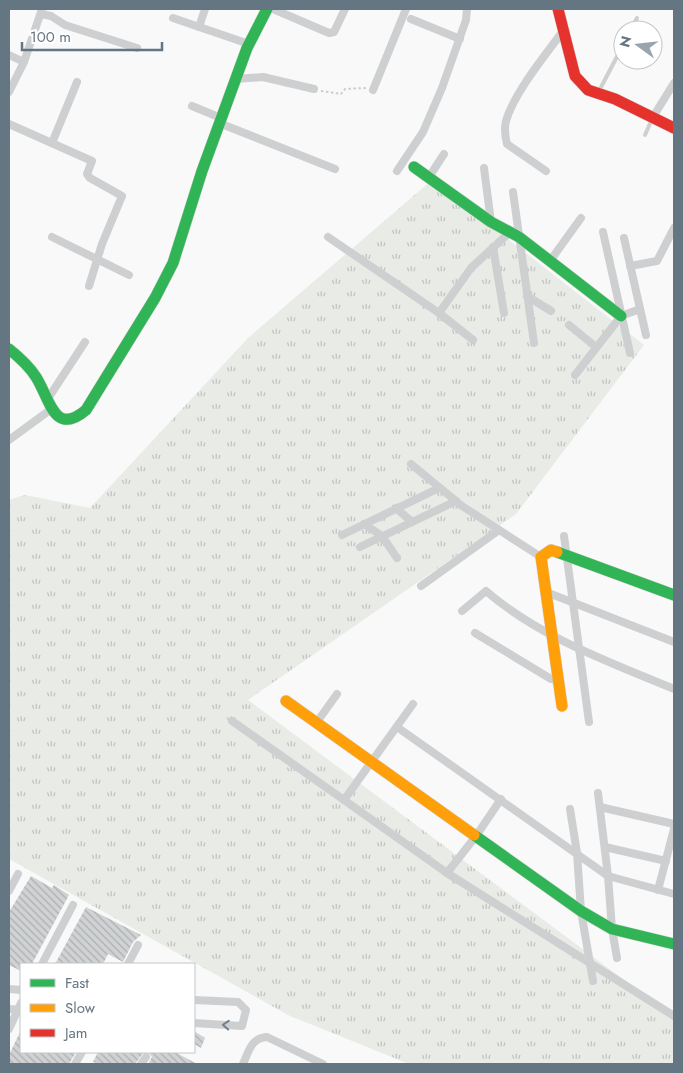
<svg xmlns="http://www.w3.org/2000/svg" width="683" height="1073" font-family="Jost,sans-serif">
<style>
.grass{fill:url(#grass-tufts)}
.building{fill:url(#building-back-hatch)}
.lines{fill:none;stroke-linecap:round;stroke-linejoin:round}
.fast-casing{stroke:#d5d6d7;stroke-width:12}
.slow-casing{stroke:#d5d6d7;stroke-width:12}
.jam-casing{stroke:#d5d6d7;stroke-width:12}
.path{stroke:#cbcccd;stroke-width:2;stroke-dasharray:2.5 2.5;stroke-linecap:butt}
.lane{stroke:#cecfd0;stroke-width:4}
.street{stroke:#cecfd0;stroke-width:8}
.fast{stroke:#30b455;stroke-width:11}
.slow{stroke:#ff9f0a;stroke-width:11}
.jam{stroke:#e5322d;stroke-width:11}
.oneway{stroke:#707f8b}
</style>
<defs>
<pattern id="grass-tufts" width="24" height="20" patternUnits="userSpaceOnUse" patternTransform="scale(1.25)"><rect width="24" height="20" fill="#e8ebe6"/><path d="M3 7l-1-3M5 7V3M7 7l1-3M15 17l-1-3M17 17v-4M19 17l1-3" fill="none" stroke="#c0c3c0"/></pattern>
<pattern id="building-back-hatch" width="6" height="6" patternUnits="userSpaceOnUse" patternTransform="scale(1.25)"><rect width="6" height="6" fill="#d0d2d3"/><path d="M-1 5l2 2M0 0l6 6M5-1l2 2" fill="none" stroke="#acafb1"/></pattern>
</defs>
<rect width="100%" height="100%" fill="#f9f9f9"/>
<path class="grass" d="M432,180L644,345L516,514L248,700L674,1017V1064H409L288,1015L9,859V500L25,495L90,508L248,338Z"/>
<g class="building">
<path d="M31,876L52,888L54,885L69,895L32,964H21V971L9,965V912Z"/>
<path d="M86,907L141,935L133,942L123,962L108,954L103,964H55Z"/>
<path d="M21,1030V1052H76L69,1064H9V1055Z"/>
<path d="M194,1031L205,1038L201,1048L194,1044Z"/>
<path d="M98,1052H144L135,1064H100L93,1062Z"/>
<path d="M148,1052H175L197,1064H148L152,1057Z"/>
</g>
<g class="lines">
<defs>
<g id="fast">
<path d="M414,167L491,222L519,237L621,316"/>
<path d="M9,349C19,357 29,366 36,377C50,399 54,437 86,410L155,298L173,263L202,171L247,48L267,9"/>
<path d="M557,552L674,595"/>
<path d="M474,835L581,911L612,929L674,944"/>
</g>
<g id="slow">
<path d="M557,552L551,550L541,557L562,706"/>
<path d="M286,701L474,835"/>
</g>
<path id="jam" d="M558,9L575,76L588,90L615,99L674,128"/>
</defs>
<use href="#fast" class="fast-casing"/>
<use href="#slow" class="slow-casing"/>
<use href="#jam" class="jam-casing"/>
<path class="path" d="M321,91L341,94L345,89L366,88"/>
<g class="lane">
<path d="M631,30L637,18"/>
<path d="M598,93L623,45"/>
<path d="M645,135L652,119"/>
</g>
<g class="street">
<path d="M273,9L329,33L334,32L345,9"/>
<path d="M41,14L51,16L65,25L137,48"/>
<path d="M173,18L249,44"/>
<path d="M411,19L460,39"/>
<path d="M199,27L205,9"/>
<path d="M9,55L24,62"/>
<path d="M235,79L263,77L314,89"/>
<path d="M373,90L406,9"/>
<path d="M9,92L24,62L42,9"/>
<path d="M192,106L221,118"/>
<path d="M653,117L674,83"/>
<path d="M219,123L335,169"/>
<path d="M9,124L92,161L87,174L90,178L122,196L102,244L89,286"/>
<path d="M52,143L77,82"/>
<path d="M484,168L491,222"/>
<path d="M397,171L423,132L442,88L466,20L467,9"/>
<path d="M546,171L507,144C505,136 504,129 506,121C514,93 546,54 563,31"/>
<path d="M429,177L444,154"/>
<path d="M513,192L534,343"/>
<path d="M603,232L630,353"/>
<path d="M52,237L129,275"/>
<path d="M328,237L439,313L473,340"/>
<path d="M624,238L646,335"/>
<path d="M493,247L504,313"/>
<path d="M550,261L581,218"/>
<path d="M630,266L657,261L674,228"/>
<path d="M527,296L551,311"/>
<path d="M439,313L471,268L510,232"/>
<path d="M569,325L596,347"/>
<path d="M575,375L621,316L640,309"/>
<path d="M47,400L85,342"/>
<path d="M9,440L50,410"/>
<path d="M411,464L462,506L541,557"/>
<path d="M396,508L412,522"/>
<path d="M364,524L382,536L397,558"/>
<path d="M342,535L439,488"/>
<path d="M564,536L589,722"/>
<path d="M360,547L456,501"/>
<path d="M421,586L499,530"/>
<path d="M546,592L674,642"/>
<path d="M462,611L486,591C539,637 609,662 674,689"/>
<path d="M475,633L551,679L558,680"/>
<path d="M413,704L344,800L447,873L476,836L501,799"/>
<path d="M232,721L344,800"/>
<path d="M317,722L337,694"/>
<path d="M397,727L608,876L674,894"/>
<path d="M598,793L608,876L612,929L617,958"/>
<path d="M600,807L674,824"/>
<path d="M570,809L577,853L581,911L593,981"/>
<path d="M605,847L666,861"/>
<path d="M447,873L674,1016"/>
<path d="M658,890L674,829"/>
<path d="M9,891L18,874"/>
<path d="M42,964L73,905"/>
<path d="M128,964L138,945"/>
<path d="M9,989L21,990"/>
<path d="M194,1000L238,1002L246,1010L242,1026L194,1023"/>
<path d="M9,1009L21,1010"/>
<path d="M9,1029L21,1003"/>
<path d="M75,1064L82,1052"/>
<path d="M141,1064L146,1057"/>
<path d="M243,1064C249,1051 251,1038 267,1037L323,1064"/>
</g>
<use href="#fast" class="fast"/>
<use href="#slow" class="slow"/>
<use href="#jam" class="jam"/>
</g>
<defs><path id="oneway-chevron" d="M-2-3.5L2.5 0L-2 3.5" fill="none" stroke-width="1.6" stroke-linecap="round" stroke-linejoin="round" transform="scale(1.25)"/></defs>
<use class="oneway" href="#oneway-chevron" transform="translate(226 1025) rotate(-176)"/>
<rect width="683" height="1073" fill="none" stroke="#657683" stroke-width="20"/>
<rect x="20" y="963" width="175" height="90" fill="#ffffff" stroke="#c1c8cd"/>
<rect x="30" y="979" width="25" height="8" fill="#30b455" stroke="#c1c8cd"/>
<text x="65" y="988" font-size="15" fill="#657683">Fast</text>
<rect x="30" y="1004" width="25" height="8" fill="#ff9f0a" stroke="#c1c8cd"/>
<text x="65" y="1013" font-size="15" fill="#657683">Slow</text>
<rect x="30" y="1029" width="25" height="8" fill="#e5322d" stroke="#c1c8cd"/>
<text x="65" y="1038" font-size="15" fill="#657683">Jam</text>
<g transform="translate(638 45) rotate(285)"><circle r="24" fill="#ffffff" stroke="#c1c8cd"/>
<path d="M0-4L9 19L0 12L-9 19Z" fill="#99a4ac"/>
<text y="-8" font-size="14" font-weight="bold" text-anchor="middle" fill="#657683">N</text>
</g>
<path d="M22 42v8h140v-8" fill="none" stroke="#657683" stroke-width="2.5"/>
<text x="30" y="42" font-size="15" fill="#657683" stroke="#ffffff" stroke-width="4" paint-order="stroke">100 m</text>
</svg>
